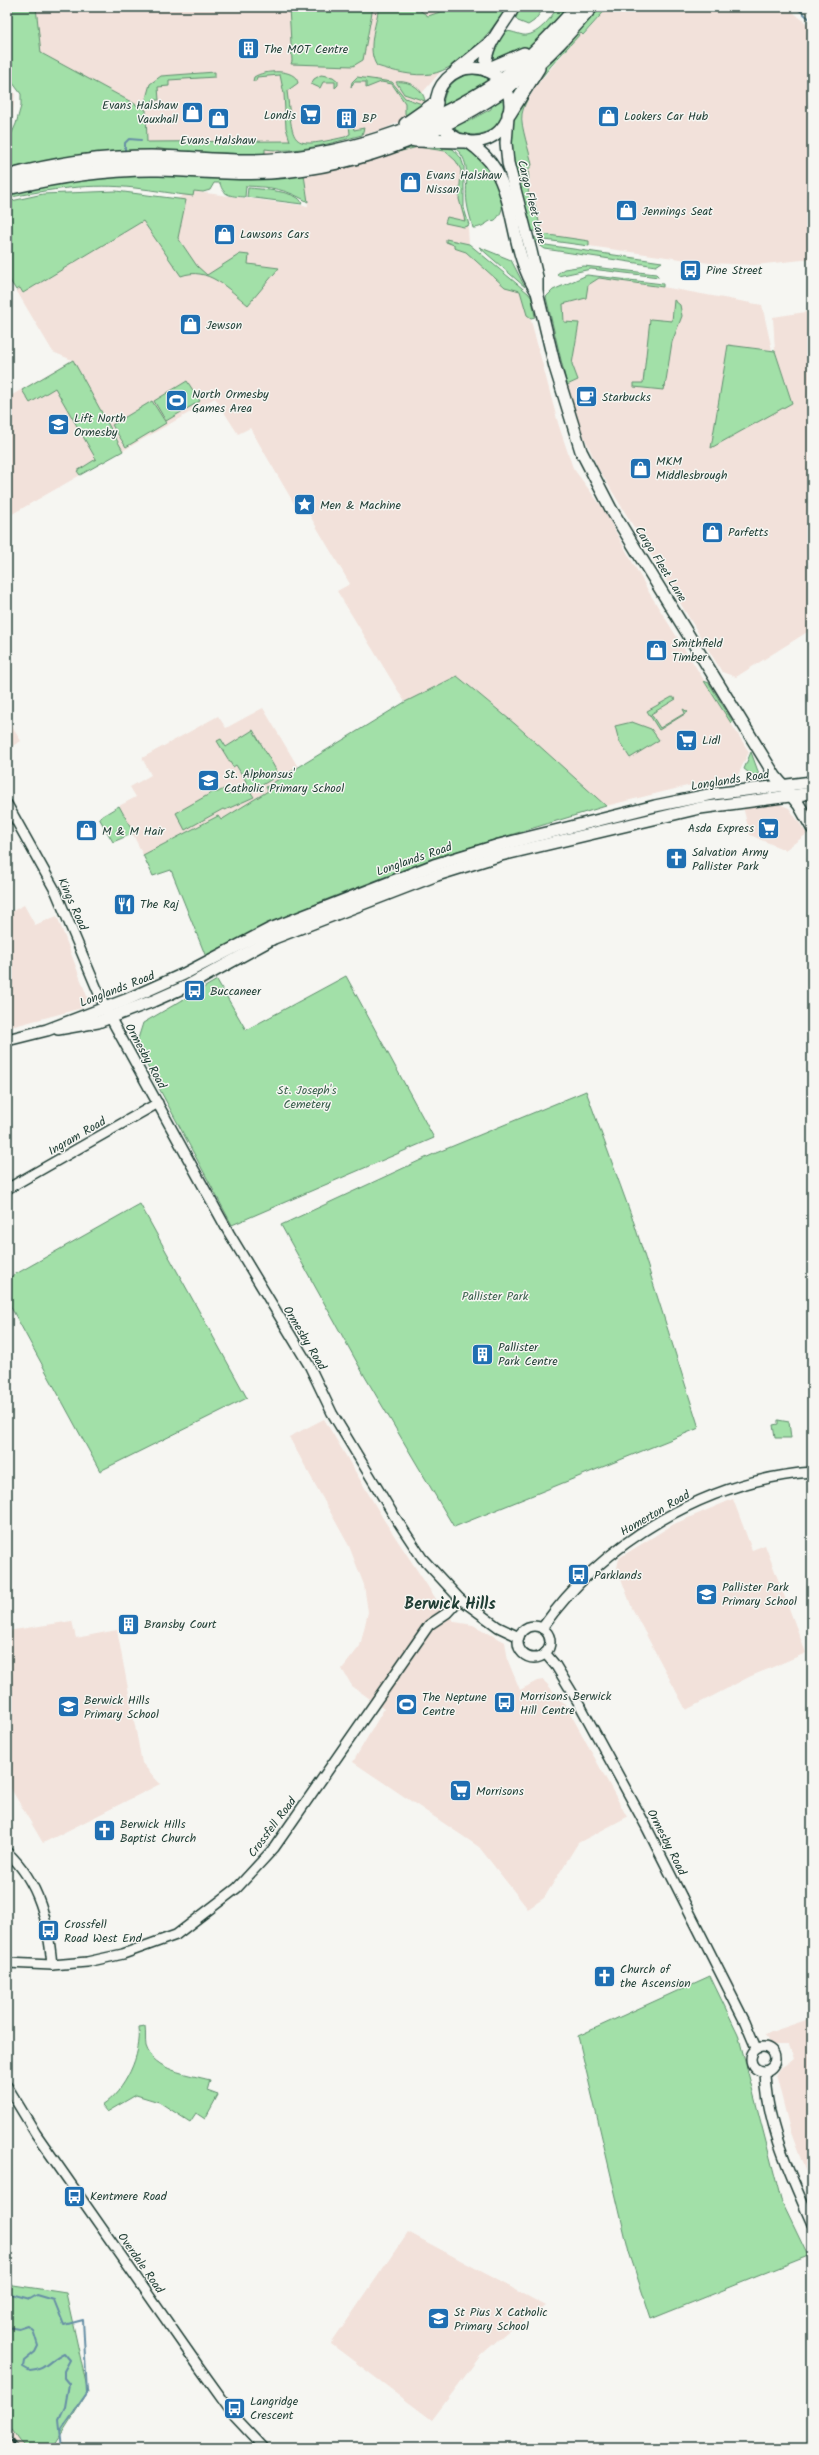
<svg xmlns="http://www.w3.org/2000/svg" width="819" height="2455" font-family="Kalam,sans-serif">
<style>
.built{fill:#f2e1da}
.green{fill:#a2e0a8;stroke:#608e6e}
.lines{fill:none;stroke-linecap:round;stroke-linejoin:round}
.stream{stroke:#668fa5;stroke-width:2}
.minor-casing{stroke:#1f3d34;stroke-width:12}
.major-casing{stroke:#1f3d34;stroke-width:14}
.highway-casing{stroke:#1f3d34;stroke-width:16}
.minor{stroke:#f6f6f2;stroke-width:9}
.major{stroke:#f6f6f2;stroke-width:11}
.highway{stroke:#f6f6f2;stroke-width:13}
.rail-casing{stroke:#1f3d34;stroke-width:3.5}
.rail{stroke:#f6f6f2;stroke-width:2;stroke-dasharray:6;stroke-linecap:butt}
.labels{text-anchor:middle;stroke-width:3;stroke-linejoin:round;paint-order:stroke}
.poi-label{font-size:12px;fill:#1f3d34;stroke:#f6f6f2;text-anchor:start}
.street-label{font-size:12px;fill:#1f3d34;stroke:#f6f6f2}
.park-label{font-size:12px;fill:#395e4b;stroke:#f6f6f2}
.district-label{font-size:16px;font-weight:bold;fill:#1f3d34;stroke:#f6f6f2}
</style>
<rect width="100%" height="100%" fill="#f6f6f2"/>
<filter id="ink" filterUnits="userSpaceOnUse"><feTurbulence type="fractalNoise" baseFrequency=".025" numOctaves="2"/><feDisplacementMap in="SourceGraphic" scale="8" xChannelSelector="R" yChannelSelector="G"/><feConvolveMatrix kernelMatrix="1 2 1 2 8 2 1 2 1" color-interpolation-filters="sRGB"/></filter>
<g filter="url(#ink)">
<g class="built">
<path d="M36,7H489L476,31L423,92L425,100L421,109L415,114L384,129L328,144L261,154L147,151L146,110L40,53Z"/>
<path d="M608,7H787L812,28V259L754,265L709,263L589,246V241L542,234L533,197L529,195L528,190L530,182L522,116L525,105L536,86L568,48L581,32L584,35Z"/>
<path d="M7,84L15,94L13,116L7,129Z"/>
<path d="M418,147L445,151L456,161L461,170V202L468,228L469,245L524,294L558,423L573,468L602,507L650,594L749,752L737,777L687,786L606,806L515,724L457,676L405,702L337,591L350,584L303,504L296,507L250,428L238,434L215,398L7,517V398L72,360L53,352L16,290L20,288L23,293L190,191L308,206L304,175L341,167Z"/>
<path d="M599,278L663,287L762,305L772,350L728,345L792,403L775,351L773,317L812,311V629L736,677L722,672L598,468L579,425L567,385L574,382L555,305Z"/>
<path d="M263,708L298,767L266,787L284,817L237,846L218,816L143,855L119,806L136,797L130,787L151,775L142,758L218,716L226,728Z"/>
<path d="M7,719L21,741L7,749Z"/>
<path d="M774,802L789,808L807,834L785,850L750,835L743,807Z"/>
<path d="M24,905L35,925L57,916L88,999L82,1008L7,1028V914Z"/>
<path d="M324,1419L384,1520L446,1614L455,1622L473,1625L505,1642L508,1661L520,1690L537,1681L543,1680L547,1684L568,1709L627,1817L578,1843L544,1898L528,1909L479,1847L353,1762L384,1709L352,1686L342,1669L360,1646L368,1612L364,1585L349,1546L289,1437Z"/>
<path d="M733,1499L752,1550L765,1545L806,1653L749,1677L686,1710L632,1608L617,1568L619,1558L674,1524Z"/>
<path d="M72,1621L76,1638L117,1630L142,1763L160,1784L43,1843L7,1782V1631Z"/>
<path d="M812,2018V2189L790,2130L776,2074L779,2069L794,2059L789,2045H770L765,2034Z"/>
<path d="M408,2232L546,2306L507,2332L481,2355L432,2420L331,2344Z"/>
<path d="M7,2423L25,2448H7Z"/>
</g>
<g class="green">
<path d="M7,7H36L41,53L146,110L147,142L290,141L286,128L284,94L280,75L257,77L256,81H253L254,77C264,70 296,68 298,83L287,91C294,145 287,150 345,137L350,134L349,125L353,124L354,130L364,128L362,135C331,143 298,154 265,149V153L261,154L177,152L156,148L155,151L71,156L7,169V144L16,124L21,106V94L7,75Z"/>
<path d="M289,7H373L363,60L353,66L291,64L292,61Z"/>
<path d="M379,7H415L428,16L455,7H508C492,30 461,69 431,74C414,77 393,71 377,66C366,50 376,25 379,7Z"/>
<path d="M520,7H545L534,21L528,25L518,21L516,18Z"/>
<path d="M557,7H573L534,45L519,55L495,60L492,53L503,32C510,30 514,33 523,35C536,37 552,18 557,7Z"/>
<path d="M597,7H608L583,35L581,33C563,53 527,88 522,114C520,126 530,152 532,165L528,170C530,181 527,187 529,195L533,197L542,234L589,241V246L545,240L540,238L538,231H531L512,162L511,133L515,113L544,66Z"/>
<path d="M215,72V77L169,80V86L158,87L159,100H153L149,104L145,102L150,84L161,76Z"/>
<path d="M472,74L486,77L489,81L443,108C443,89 454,77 472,74Z"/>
<path d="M321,75L333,77L338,81V85L335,88V82H323L320,88L311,84L314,79Z"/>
<path d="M357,77L392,82L405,98L422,104L420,108L408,116L405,114V103L392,84L381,82L366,88V82H354L351,87L352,82Z"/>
<path d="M396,82C408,80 423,88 425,101L404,94Z"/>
<path d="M503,97C510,128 474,147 451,126L461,121L467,122L491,109L492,103Z"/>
<path d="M414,144L453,149L461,158L464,167V208L469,225L464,227L445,223L447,217L465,221L459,199L461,170L456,161L445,151L418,147L304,175L308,202C286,189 272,187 246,186L245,197C233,196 223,197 220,183H214L210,190L203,192L194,191L193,196C174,194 154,190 135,188C92,183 49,189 7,198V193L85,178Z"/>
<path d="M451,145C477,145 511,187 501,212C500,214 497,219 495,220C494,221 492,220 490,221C484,225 480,228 473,228C471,219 468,211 467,203C464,180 474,160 451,145Z"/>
<path d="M248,188C259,189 301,191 302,204L247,197Z"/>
<path d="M116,191L186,200L178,238L197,266L207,275L240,254L249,255L248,264L279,268L248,305C228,289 208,266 181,276L143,221L23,293L20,288L16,290L7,276V202L43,194Z"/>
<path d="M533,236L546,245L662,262L656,266L545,249L538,244Z"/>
<path d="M446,239L469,244L528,293L532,298L535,317L531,318L527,315L520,291L505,287L466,252L454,248V245L446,242Z"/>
<path d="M479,247L511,260L525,287Z"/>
<path d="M584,266L656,274L659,277L591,269L558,276L557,274L564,269Z"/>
<path d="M587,275L663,284V287L599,278L588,285L586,298L563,304L564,322L579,323L572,364L578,380L567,385L546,297L553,290Z"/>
<path d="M674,300L680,305L682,316L672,342L665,387L664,385L663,390L634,387V383H643L650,319L672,321Z"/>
<path d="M728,345L775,351L792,403L711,448Z"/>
<path d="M73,360L123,451L80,475L77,471L96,459L55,388L30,403L22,390Z"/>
<path d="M187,381L200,401L166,421L154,401Z"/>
<path d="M152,401L166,423L126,447L112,425Z"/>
<path d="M457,676L515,724L606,806L431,859L320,902L206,957L171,870L153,876L143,855L218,816L221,820L268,791L266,787L405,702Z"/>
<path d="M704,681L709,683L733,722L731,723Z"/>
<path d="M672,697L676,699L651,714L660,728L685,713L683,709L688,712L659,730L647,711Z"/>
<path d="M632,722L651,729L659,740L630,758L619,741L615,726Z"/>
<path d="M253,730L279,775L252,791L236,765L233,767L217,741L221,739L226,747Z"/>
<path d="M751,752L759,774L752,775L744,769Z"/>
<path d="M245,784L254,797L225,810L223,809L185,830L176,813L213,792H218L226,788L229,794Z"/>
<path d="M119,806L134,833L113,842L99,818Z"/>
<path d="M346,976L434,1138L232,1225L136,1045L143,1023L217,980L246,1030Z"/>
<path d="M586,1091L634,1223L699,1428L454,1527L364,1375L281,1225L436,1153Z"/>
<path d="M140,1204L247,1398L100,1471L7,1300V1279Z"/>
<path d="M778,1420L789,1422L791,1438H775L773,1425L778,1424Z"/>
<path d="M710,1976L738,2034L781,2200L808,2256L651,2319L629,2252L578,2036Z"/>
<path d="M145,2026C146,2032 145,2040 146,2046C154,2071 188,2074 210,2080L207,2091L218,2095L205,2119L196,2113L190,2122L159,2102L136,2095L107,2112L102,2106C125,2091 142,2055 139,2027Z"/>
<path d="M7,2284L66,2293L88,2392L55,2444L57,2448H25L7,2423Z"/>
</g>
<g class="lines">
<g class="stream">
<path d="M796,7L812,21"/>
<path d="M125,150V143L129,139L141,140"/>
<path d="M7,2293L30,2299L37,2295L54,2300L64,2325L83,2320L87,2393L61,2430"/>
<path d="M7,2327L19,2329L28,2326L33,2330L38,2346L35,2352L24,2361L23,2367L30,2371C46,2370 50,2359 64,2353L70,2360L64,2371V2378L69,2384L65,2407L59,2420L62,2448"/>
</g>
<defs>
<g id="minor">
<path d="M7,804L56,892L105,1008L229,1233L310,1367L332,1413L393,1514L422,1558L460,1599L498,1627L519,1637"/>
<path d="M7,1189L158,1103"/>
<circle cx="534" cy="1642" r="16"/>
<path d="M542,1628C603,1542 706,1480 812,1472"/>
<path d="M545,1653L556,1666L581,1707L646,1826L745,2022L756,2048"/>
<path d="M7,1852C40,1883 48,1921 52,1965"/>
<path d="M7,1963L52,1965L87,1962L123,1954L176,1935L237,1888L274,1848L429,1625L447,1613L460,1599"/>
<circle cx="763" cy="2059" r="12"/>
<path d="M765,2071C766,2124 791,2176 812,2224"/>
<path d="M7,2086L36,2134L199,2367L235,2417L264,2448"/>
</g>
<g id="major">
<circle cx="473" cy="105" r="37"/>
<path d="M456,70L492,41"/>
<path d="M486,70C483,45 503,27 514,7"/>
<path d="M508,117L506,143L508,163L531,251L537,277V292L555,367L581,451L611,509L775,776L799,805L812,828"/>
<path d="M467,141C478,149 488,157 495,169C516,205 511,252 537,292"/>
<path d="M58,1029L98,1022L153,1001L187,986L274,938L437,875L501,855L700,808L812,793"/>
<path d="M7,1040L47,1030L126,1000L184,974L270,929L434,865L499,845L655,806L713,794L812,782"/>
</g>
<g id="highway">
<path d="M487,70L524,54"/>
<path d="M509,114L538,68"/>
<path d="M406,124L436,103"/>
<path d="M415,140L465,141"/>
<path d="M7,177C54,164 102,157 151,157C185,157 219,162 253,161C339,159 431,128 501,80C530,59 554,33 577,7"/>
<path d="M7,188C57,176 107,168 159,169C196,170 233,174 270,172C361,166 455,129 526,73C551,54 571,30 591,7"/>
</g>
</defs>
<use href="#minor" class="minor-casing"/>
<use href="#major" class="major-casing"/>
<use href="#highway" class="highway-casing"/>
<use href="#minor" class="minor"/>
<use href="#major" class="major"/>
<use href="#highway" class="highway"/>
<defs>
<path id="rail" d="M7,2435L17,2448"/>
</defs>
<use href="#rail" class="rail-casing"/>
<use href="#rail" class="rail"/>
</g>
</g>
<defs>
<symbol id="building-square" viewBox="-11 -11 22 22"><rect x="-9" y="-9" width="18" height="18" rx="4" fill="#1f6fb2" stroke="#f6f6f2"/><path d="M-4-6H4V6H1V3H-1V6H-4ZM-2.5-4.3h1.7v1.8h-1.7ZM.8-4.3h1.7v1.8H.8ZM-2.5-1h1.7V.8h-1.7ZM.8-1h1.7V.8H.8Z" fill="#fff"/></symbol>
<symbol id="shop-square" viewBox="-11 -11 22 22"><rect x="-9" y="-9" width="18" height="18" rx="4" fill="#1f6fb2" stroke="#f6f6f2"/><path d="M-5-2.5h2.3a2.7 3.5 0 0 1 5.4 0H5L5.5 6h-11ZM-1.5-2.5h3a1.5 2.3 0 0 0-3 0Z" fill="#fff"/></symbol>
<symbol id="supermarket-square" viewBox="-11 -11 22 22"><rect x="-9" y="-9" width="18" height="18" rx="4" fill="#1f6fb2" stroke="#f6f6f2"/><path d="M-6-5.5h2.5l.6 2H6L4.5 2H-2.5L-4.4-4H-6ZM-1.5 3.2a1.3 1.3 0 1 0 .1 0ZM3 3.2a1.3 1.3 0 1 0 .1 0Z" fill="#fff"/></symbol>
<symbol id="bus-square" viewBox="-11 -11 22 22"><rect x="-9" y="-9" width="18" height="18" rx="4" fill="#1f6fb2" stroke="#f6f6f2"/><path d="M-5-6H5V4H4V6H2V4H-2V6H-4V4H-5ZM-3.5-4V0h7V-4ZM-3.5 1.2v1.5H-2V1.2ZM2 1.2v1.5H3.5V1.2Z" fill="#fff"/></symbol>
<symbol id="cafe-square" viewBox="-11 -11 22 22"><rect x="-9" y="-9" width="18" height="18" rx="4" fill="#1f6fb2" stroke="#f6f6f2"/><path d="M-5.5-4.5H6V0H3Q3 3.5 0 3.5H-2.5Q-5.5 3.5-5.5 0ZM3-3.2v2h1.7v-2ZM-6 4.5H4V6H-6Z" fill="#fff"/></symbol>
<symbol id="stadium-square" viewBox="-11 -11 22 22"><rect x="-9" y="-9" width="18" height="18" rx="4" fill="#1f6fb2" stroke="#f6f6f2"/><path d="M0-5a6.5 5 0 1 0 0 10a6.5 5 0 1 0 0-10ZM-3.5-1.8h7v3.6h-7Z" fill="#fff"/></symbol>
<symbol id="school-square" viewBox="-11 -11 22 22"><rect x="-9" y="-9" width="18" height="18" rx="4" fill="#1f6fb2" stroke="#f6f6f2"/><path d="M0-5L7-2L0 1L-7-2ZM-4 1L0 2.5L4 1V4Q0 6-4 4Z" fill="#fff"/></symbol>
<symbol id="sight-square" viewBox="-11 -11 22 22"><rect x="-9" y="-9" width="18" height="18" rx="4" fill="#1f6fb2" stroke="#f6f6f2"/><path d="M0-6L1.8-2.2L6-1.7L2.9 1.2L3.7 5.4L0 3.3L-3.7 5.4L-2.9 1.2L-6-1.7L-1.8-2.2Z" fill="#fff"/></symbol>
<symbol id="church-square" viewBox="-11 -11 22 22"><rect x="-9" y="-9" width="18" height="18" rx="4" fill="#1f6fb2" stroke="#f6f6f2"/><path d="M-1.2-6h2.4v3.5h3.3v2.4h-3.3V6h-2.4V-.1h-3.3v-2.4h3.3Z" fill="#fff"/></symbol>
<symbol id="restaurant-square" viewBox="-11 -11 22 22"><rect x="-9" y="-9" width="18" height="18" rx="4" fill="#1f6fb2" stroke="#f6f6f2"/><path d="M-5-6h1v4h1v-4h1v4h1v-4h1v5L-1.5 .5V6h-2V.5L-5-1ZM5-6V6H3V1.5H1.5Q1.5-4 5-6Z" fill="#fff"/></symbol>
</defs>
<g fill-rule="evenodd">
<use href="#building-square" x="236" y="36" width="25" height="25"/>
<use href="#shop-square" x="180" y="100" width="25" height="25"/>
<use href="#supermarket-square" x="298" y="102" width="25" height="25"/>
<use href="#shop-square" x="596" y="104" width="25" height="25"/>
<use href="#building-square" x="334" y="106" width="25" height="25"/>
<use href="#shop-square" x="206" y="106" width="25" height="25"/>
<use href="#shop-square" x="398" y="170" width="25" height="25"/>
<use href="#shop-square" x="614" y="198" width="25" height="25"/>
<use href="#shop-square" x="212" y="222" width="25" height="25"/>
<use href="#bus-square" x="678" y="258" width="25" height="25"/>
<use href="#shop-square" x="178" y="312" width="25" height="25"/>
<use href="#cafe-square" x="574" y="384" width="25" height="25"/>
<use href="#stadium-square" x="164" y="388" width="25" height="25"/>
<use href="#school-square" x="46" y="412" width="25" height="25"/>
<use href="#shop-square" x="628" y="456" width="25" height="25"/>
<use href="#sight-square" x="292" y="492" width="25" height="25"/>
<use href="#shop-square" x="700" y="520" width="25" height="25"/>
<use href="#shop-square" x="644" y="638" width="25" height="25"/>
<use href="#supermarket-square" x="674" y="728" width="25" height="25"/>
<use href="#school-square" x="196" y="768" width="25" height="25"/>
<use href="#supermarket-square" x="756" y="816" width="25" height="25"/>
<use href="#shop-square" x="74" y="818" width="25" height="25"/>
<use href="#church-square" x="664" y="846" width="25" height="25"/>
<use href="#restaurant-square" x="112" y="892" width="25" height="25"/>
<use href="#bus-square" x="182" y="978" width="25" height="25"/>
<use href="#building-square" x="470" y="1342" width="25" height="25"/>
<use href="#bus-square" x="566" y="1562" width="25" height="25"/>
<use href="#school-square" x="694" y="1582" width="25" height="25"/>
<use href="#building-square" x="116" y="1612" width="25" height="25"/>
<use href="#bus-square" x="492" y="1690" width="25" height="25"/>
<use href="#stadium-square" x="394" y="1692" width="25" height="25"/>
<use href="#school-square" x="56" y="1694" width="25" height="25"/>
<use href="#supermarket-square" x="448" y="1778" width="25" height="25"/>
<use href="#church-square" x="92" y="1818" width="25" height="25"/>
<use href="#bus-square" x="36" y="1918" width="25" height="25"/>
<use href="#church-square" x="592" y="1964" width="25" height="25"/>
<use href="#bus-square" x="62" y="2184" width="25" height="25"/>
<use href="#school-square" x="426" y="2306" width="25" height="25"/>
<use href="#bus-square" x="222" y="2396" width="25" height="25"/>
</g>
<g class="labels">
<g class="poi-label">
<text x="264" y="53">The MOT Centre</text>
<text x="178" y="109" text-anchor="end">Evans Halshaw<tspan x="178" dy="14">Vauxhall</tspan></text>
<text x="296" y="119" text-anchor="end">Londis</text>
<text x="624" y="120">Lookers Car Hub</text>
<text x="362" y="122">BP</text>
<text x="218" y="144" text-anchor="middle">Evans Halshaw</text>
<text x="426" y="179">Evans Halshaw<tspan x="426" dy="14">Nissan</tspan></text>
<text x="642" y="215">Jennings Seat</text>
<text x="240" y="238">Lawsons Cars</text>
<text x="706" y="274">Pine Street</text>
<text x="206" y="329">Jewson</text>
<text x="192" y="398">North Ormesby<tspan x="192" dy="14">Games Area</tspan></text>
<text x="602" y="401">Starbucks</text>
<text x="74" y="422">Lift North<tspan x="74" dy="14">Ormesby</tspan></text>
<text x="656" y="465">MKM<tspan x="656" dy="14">Middlesbrough</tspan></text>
<text x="320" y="509">Men &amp; Machine</text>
<text x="728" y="536">Parfetts</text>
<text x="672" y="647">Smithfield<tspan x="672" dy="14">Timber</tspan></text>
<text x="702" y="744">Lidl</text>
<text x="224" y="778">St. Alphonsus'<tspan x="224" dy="14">Catholic Primary School</tspan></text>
<text x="754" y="832" text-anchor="end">Asda Express</text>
<text x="102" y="835">M &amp; M Hair</text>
<text x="692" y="856">Salvation Army<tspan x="692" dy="14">Pallister Park</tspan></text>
<text x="140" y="908">The Raj</text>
<text x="210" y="995">Buccaneer</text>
<text x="498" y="1351">Pallister<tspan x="498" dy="14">Park Centre</tspan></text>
<text x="594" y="1579">Parklands</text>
<text x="722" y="1591">Pallister Park<tspan x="722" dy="14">Primary School</tspan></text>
<text x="144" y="1628">Bransby Court</text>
<text x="520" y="1700">Morrisons Berwick<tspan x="520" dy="14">Hill Centre</tspan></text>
<text x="422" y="1701">The Neptune<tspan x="422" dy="14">Centre</tspan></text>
<text x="84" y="1704">Berwick Hills<tspan x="84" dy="14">Primary School</tspan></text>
<text x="476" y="1795">Morrisons</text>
<text x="120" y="1828">Berwick Hills<tspan x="120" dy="14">Baptist Church</tspan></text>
<text x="64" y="1928">Crossfell<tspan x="64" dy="14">Road West End</tspan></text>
<text x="620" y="1973">Church of<tspan x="620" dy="14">the Ascension</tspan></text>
<text x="90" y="2200">Kentmere Road</text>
<text x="454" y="2316">St Pius X Catholic<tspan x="454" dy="14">Primary School</tspan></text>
<text x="250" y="2405">Langridge<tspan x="250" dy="14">Crescent</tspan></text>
</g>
<g class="street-label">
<text transform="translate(532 202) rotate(76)" y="4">Cargo Fleet Lane</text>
<text transform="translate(661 564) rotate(58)" y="4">Cargo Fleet Lane</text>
<text transform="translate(730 780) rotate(-9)" y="4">Longlands Road</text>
<text transform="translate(414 859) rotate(-19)" y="4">Longlands Road</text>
<text transform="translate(73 904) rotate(66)" y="4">Kings Road</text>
<text transform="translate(117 989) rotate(-21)" y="4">Longlands Road</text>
<text transform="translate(146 1056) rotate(61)" y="4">Ormesby Road</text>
<text transform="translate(77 1136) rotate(-30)" y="4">Ingram Road</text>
<text transform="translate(305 1338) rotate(59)" y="4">Ormesby Road</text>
<text transform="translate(655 1513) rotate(-30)" y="4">Homerton Road</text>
<text transform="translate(272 1827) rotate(-53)" y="4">Crossfell Road</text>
<text transform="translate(667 1842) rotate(63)" y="4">Ormesby Road</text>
<text transform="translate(141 2263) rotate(55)" y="4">Overdale Road</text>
</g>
<g class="park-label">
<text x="307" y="1094">St. Joseph's<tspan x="307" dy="14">Cemetery</tspan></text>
<text x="495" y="1300">Pallister Park</text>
</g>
<g class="district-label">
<text x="450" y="1609">Berwick Hills</text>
</g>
</g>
<rect width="819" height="2455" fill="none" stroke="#f6f6f2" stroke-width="24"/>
<rect x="12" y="12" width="795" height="2431" fill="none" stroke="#1f3d34" stroke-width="1.5" filter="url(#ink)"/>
</svg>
